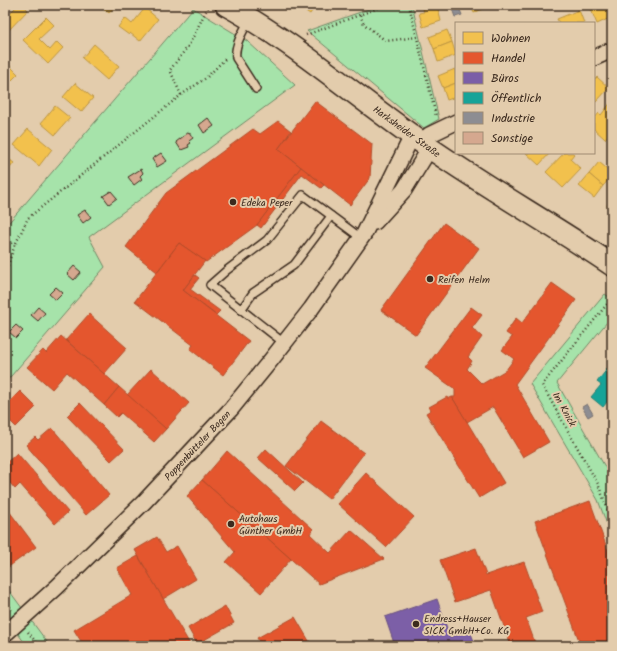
<svg xmlns="http://www.w3.org/2000/svg" width="617" height="651" font-family="Kalam,sans-serif">
<style>
.green{fill:#a6e3aa;stroke:#708664}
.homes{fill:#f2c14e;stroke:#bb9440}
.shops{fill:#e4572e;stroke:#b14a29}
.offices{fill:#7b5ea7;stroke:#684e7e}
.public{fill:#17a398;stroke:#227f73}
.industry{fill:#8d8d92;stroke:#746f6f}
.building{fill:#d5a88f;stroke:#3b2a1e}
.lines{fill:none;stroke-linecap:round;stroke-linejoin:round}
.lane-casing{stroke:#3b2a1e;stroke-width:10}
.street-casing{stroke:#3b2a1e;stroke-width:18}
.secondary-casing{stroke:#3b2a1e;stroke-width:24}
.path{stroke:#3b2a1e;stroke-width:2.5;stroke-dasharray:1 3;stroke-linecap:butt}
.lane{stroke:#e3ccac;stroke-width:7}
.street{stroke:#e3ccac;stroke-width:15}
.secondary{stroke:#e3ccac;stroke-width:21}
.poi-dot{fill:#3b2a1e;stroke:#e3ccac;stroke-width:1.5}
.labels{text-anchor:middle;stroke-width:4;stroke-linejoin:round;paint-order:stroke}
.street-label{font-size:10px;fill:#3b2a1e;stroke:#e3ccac}
.poi-label{font-size:10px;fill:#3b2a1e;stroke:#e3ccac;text-anchor:start}
</style>
<rect width="100%" height="100%" fill="#e3ccac"/>
<filter id="ink" filterUnits="userSpaceOnUse"><feTurbulence type="fractalNoise" baseFrequency=".025" numOctaves="2"/><feDisplacementMap in="SourceGraphic" scale="8" xChannelSelector="R" yChannelSelector="G"/><feConvolveMatrix kernelMatrix="1 2 1 2 8 2 1 2 1" color-interpolation-filters="sRGB"/></filter>
<g filter="url(#ink)">
<g class="green">
<path d="M380,5H412L439,119L424,128L307,31Z"/>
<path d="M193,8L247,41L295,85L89,237L105,267L5,383V227Z"/>
<path d="M605,294L612,299V316L557,383L612,479V538L598,500L530,384Z"/>
<path d="M5,585L50,646H27L5,616Z"/>
</g>
<g class="homes">
<path d="M18,5H23L28,10L8,31L5,29V12L8,15Z"/>
<path d="M100,5H116L109,13Z"/>
<path d="M297,5H316L310,14Z"/>
<path d="M437,5L441,21L423,27L419,13L424,12L423,9Z"/>
<path d="M470,5H490L474,13Z"/>
<path d="M589,5H609L612,17L597,24Z"/>
<path d="M145,8L158,19L140,41L130,33L129,35L118,27L125,18L132,24Z"/>
<path d="M579,10L584,23H559L557,19Z"/>
<path d="M46,17L54,25L39,39L50,50L57,42L63,48L48,64L23,40Z"/>
<path d="M447,30L452,42L434,49L429,37Z"/>
<path d="M452,42L456,55L438,62L434,49Z"/>
<path d="M94,44L119,66L107,80L82,58Z"/>
<path d="M5,61L18,74L5,87Z"/>
<path d="M455,69L456,83L443,88L438,76Z"/>
<path d="M597,77L609,88L596,102L594,100V80Z"/>
<path d="M75,83L93,98L81,112L63,97Z"/>
<path d="M456,83V97L447,100L443,88Z"/>
<path d="M612,101V130L605,139L594,129V119L599,113L601,115Z"/>
<path d="M55,106L70,118L55,135L41,123Z"/>
<path d="M28,129L52,149L39,166L14,145Z"/>
<path d="M526,153H550L539,165Z"/>
<path d="M564,153H573L574,154L570,159L581,169L563,188L546,172Z"/>
<path d="M5,156L14,163L5,174Z"/>
<path d="M599,162L612,173V176L603,186L589,174Z"/>
<path d="M589,174L603,186L594,198L579,186Z"/>
<path d="M612,197V209L607,206Z"/>
</g>
<g class="shops">
<path d="M315,101L372,144L370,178L350,205L278,149Z"/>
<path d="M278,121L291,131L278,149L301,167L257,225L206,262L179,243L157,272L126,247L166,193L253,129L260,134Z"/>
<path d="M301,167L324,185L321,188L302,174L261,228L257,225Z"/>
<path d="M444,223L479,248L416,335L381,310Z"/>
<path d="M179,243L205,261L183,290L249,341L223,375L190,349L193,345L135,301Z"/>
<path d="M195,275L199,278L190,289L220,311L216,315L183,290Z"/>
<path d="M552,283L576,300L515,384L549,442L523,457L493,407L467,422L452,397H455V389L425,368L471,307L482,315L472,328L482,337L468,357L472,361L467,369L482,384L506,370L514,359L502,350L512,337L506,333L516,318L522,323Z"/>
<path d="M89,314L127,348L104,374L66,340Z"/>
<path d="M61,336L119,387L104,405L67,372L52,389L27,367L43,350L46,353Z"/>
<path d="M151,369L189,403L166,429L127,395Z"/>
<path d="M119,387L166,429L154,442L121,413L117,417L104,405Z"/>
<path d="M20,391L36,407L16,427L5,416V406Z"/>
<path d="M447,397L448,399L452,397L504,483L479,498L426,413L431,410L429,407Z"/>
<path d="M80,403L124,449L111,461L67,416Z"/>
<path d="M321,421L364,453L329,499L286,466Z"/>
<path d="M52,428L109,495L86,515L26,445L35,437L38,440Z"/>
<path d="M266,449L303,483L295,491L258,458Z"/>
<path d="M227,451L313,529L310,534L330,553L351,530L384,559L319,584L202,480Z"/>
<path d="M17,453L68,512L55,524L20,484L15,489L5,477V464Z"/>
<path d="M366,473L414,517L386,547L338,504Z"/>
<path d="M202,480L291,559L261,593L226,562L235,552L187,496Z"/>
<path d="M590,501L612,562V646H581L535,521Z"/>
<path d="M6,507L36,547L7,568L5,565Z"/>
<path d="M157,537L166,552L177,546L196,579L163,599L135,550Z"/>
<path d="M476,548L486,575L524,562L542,612L526,618L535,643L525,646H511L491,590L455,602L440,560Z"/>
<path d="M138,556L191,646H84L74,630L132,595L117,568Z"/>
<path d="M225,606L234,623L197,644L188,628Z"/>
<path d="M295,617L312,646H262L257,638Z"/>
</g>
<path class="offices" d="M437,599L450,637L470,631L476,646H395L385,617Z"/>
<path class="public" d="M612,363V396L603,407L591,397L601,385L597,382Z"/>
<g class="industry">
<path d="M458,5L462,15L455,17L451,6Z"/>
<path d="M587,404L593,414L588,417L582,407Z"/>
</g>
<g class="building">
<path d="M208,118L214,126L204,133L199,125Z"/>
<path d="M189,132L193,138L189,141L191,143L188,145L189,147L181,150L176,142Z"/>
<path d="M161,153L167,161L157,167L152,159Z"/>
<path d="M141,169L143,173L140,176L142,179L134,185L128,177Z"/>
<path d="M111,191L117,198L109,204L103,196Z"/>
<path d="M85,210L91,217L83,223L77,215Z"/>
<path d="M74,266L81,272L74,280L67,274Z"/>
<path d="M56,287L63,293L56,300L49,294Z"/>
<path d="M38,307L45,313L38,321L31,315Z"/>
<path d="M16,325L23,331L16,338L9,332Z"/>
</g>
<g class="lines">
<defs>
<g id="lane">
<path d="M249,20C243,32 234,45 236,58L256,89"/>
<path d="M241,310L253,293L294,265L331,216"/>
<path d="M284,343L210,285L227,270L267,240L303,195L361,238"/>
</g>
<g id="street">
<path d="M594,58L612,50"/>
<path d="M421,143L429,135L456,122"/>
<path d="M375,222L404,190L430,148"/>
<path d="M5,634L57,587L144,502L231,409L271,360L311,309L364,234L412,136"/>
</g>
<path id="secondary" d="M226,5C294,42 351,93 414,137C478,183 547,221 612,265"/>
</defs>
<use href="#lane" class="lane-casing"/>
<use href="#street" class="street-casing"/>
<use href="#secondary" class="secondary-casing"/>
<g class="path">
<path d="M409,5L436,116"/>
<path d="M360,15L364,24L386,41L417,37"/>
<path d="M306,35L386,5"/>
<path d="M181,95L170,70L189,45L209,5"/>
<path d="M5,238L15,245"/>
<path d="M5,273L15,245L28,218L181,95L206,78L226,58"/>
<path d="M612,298L542,385L598,484L612,520"/>
<path d="M5,600L12,610"/>
<path d="M28,632L39,646"/>
</g>
<use href="#lane" class="lane"/>
<use href="#street" class="street"/>
<use href="#secondary" class="secondary"/>
</g>
</g>
<g class="poi-dot">
<circle cx="233" cy="202" r="4"/>
<circle cx="430" cy="279" r="4"/>
<circle cx="231" cy="524" r="4"/>
<circle cx="416" cy="624" r="4"/>
</g>
<g class="labels">
<g class="street-label">
<text transform="translate(407 131) rotate(36)" y="4">Harksheider Straße</text>
<text transform="translate(565 409) rotate(61)" y="4">Im Knick</text>
<text transform="translate(197 445) rotate(-47)" y="4">Poppenbütteler Bogen</text>
</g>
<g class="poi-label">
<text x="241" y="206">Edeka Peper</text>
<text x="438" y="283">Reifen Helm</text>
<text x="239" y="522">Autohaus<tspan x="239" dy="12">Günther GmbH</tspan></text>
<text x="424" y="622">Endress+Hauser<tspan x="424" dy="12">SICK GmbH+Co. KG</tspan></text>
</g>
</g>
<rect width="617" height="651" fill="none" stroke="#e3ccac" stroke-width="20"/>
<rect x="10" y="10" width="597" height="631" fill="none" stroke="#3b2a1e" stroke-width="1.5" filter="url(#ink)"/>
<rect x="455" y="22" width="140" height="132" fill="#e3ccac" stroke="#a08b73"/>
<rect x="463" y="32" width="20" height="12" fill="#f2c14e" stroke="#a08b73"/>
<text x="491" y="42" font-size="12" fill="#3b2a1e">Wohnen</text>
<rect x="463" y="52" width="20" height="12" fill="#e4572e" stroke="#a08b73"/>
<text x="491" y="62" font-size="12" fill="#3b2a1e">Handel</text>
<rect x="463" y="72" width="20" height="12" fill="#7b5ea7" stroke="#a08b73"/>
<text x="491" y="82" font-size="12" fill="#3b2a1e">Büros</text>
<rect x="463" y="92" width="20" height="12" fill="#17a398" stroke="#a08b73"/>
<text x="491" y="102" font-size="12" fill="#3b2a1e">Öffentlich</text>
<rect x="463" y="112" width="20" height="12" fill="#8d8d92" stroke="#a08b73"/>
<text x="491" y="122" font-size="12" fill="#3b2a1e">Industrie</text>
<rect x="463" y="132" width="20" height="12" fill="#d5a88f" stroke="#a08b73"/>
<text x="491" y="142" font-size="12" fill="#3b2a1e">Sonstige</text>
</svg>
